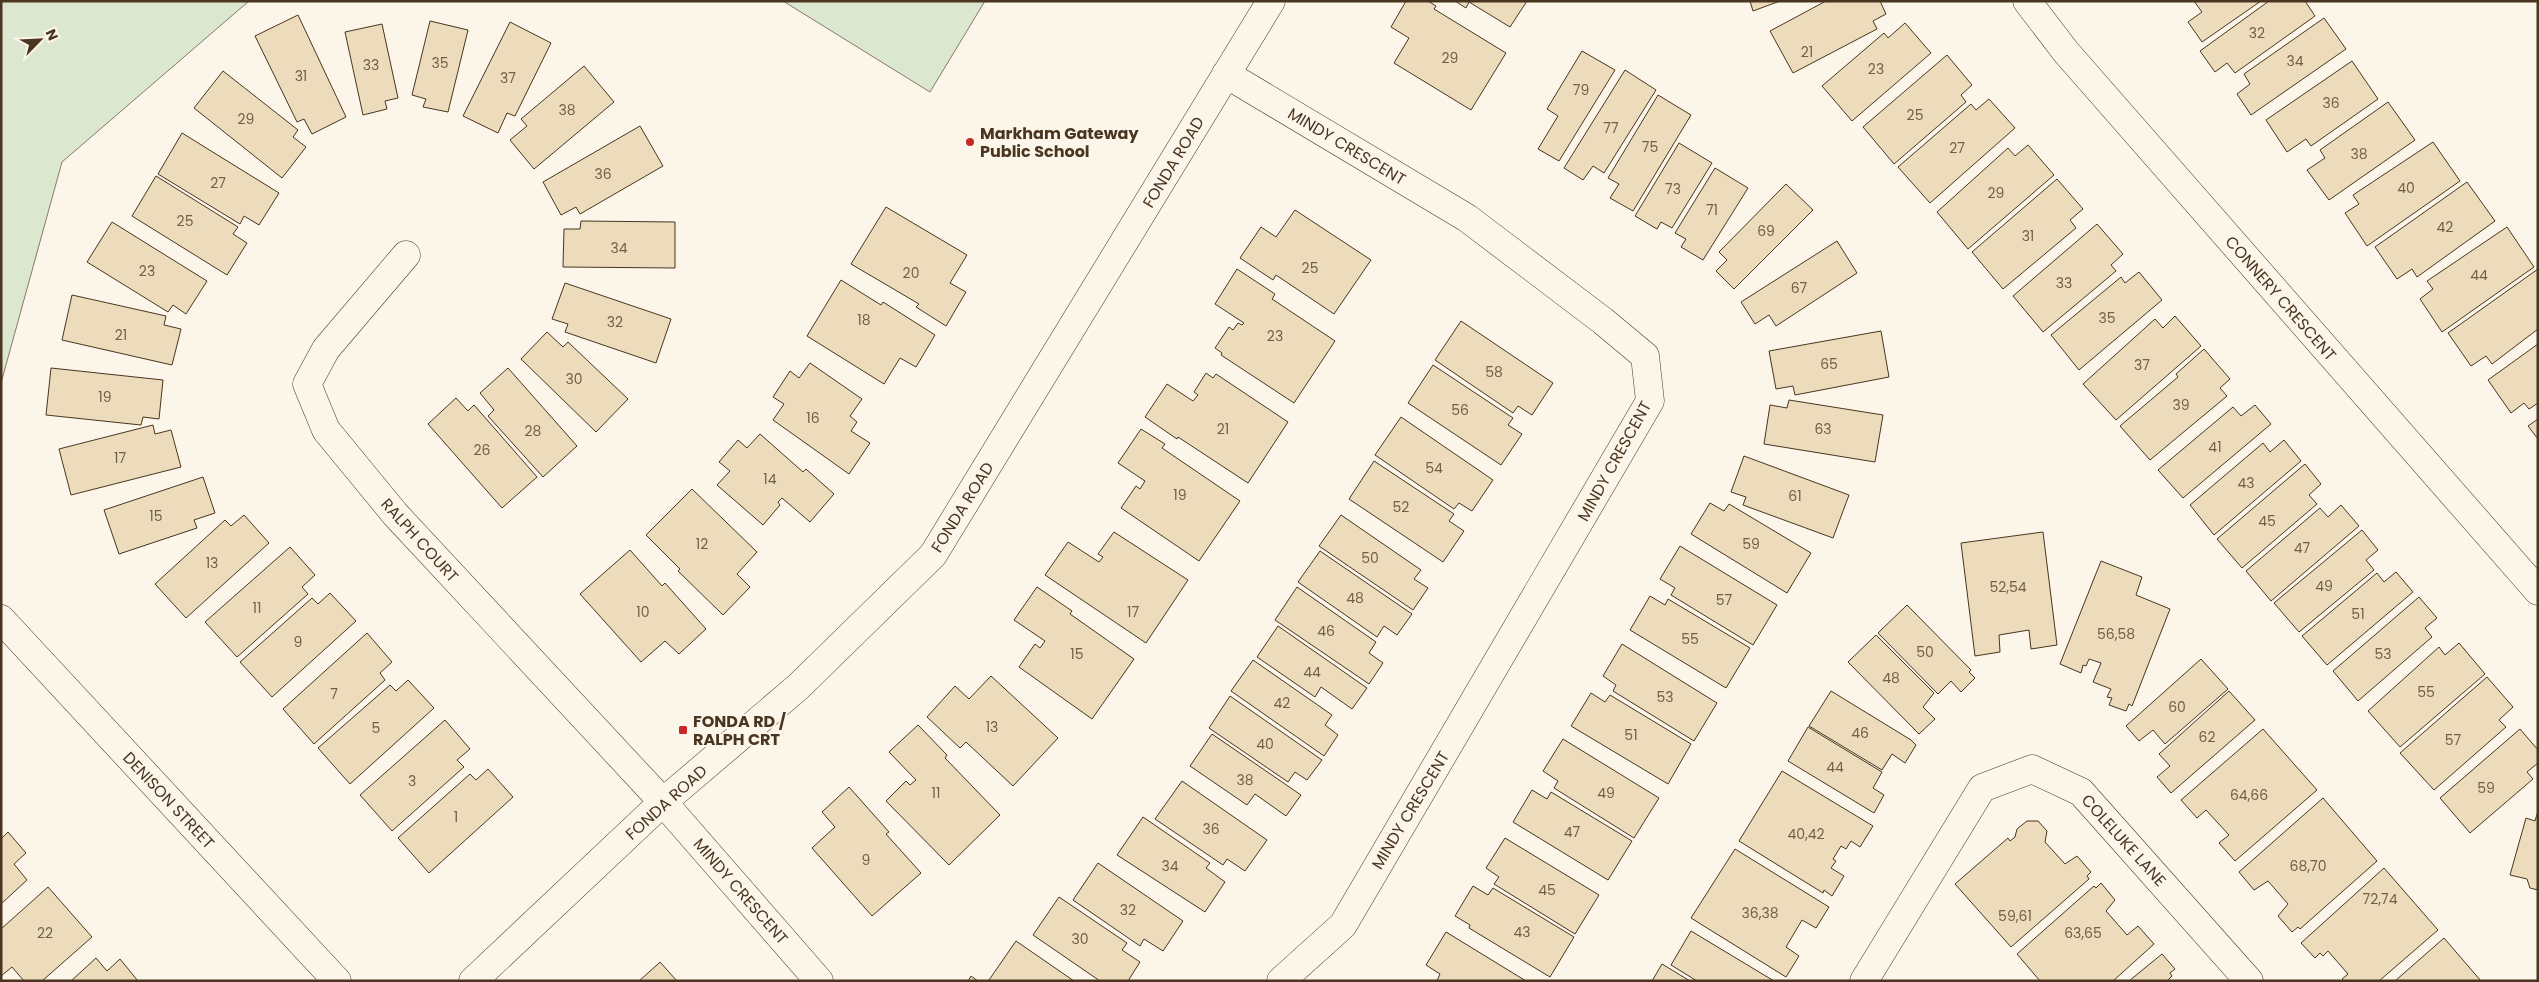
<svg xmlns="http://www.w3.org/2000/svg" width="2539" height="982" font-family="Poppins,sans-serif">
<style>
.green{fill:#dce7d0;stroke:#887966}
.building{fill:#ecdcbc;stroke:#4a3520}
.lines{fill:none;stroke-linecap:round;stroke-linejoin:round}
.minor-casing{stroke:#4a3520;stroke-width:29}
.tertiary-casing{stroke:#4a3520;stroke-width:29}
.minor{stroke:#fbf6e9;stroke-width:28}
.tertiary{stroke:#fbf6e9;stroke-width:28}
.poi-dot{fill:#c62828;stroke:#fbf6e9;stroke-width:2}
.labels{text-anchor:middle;stroke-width:4;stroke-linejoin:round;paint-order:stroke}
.number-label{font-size:14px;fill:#725f47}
.poi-label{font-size:16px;font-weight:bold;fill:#4a3520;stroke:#fbf6e9;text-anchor:start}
.street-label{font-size:16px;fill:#4a3520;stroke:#fbf6e9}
</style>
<rect width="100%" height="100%" fill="#fbf6e9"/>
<g class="green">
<path d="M1,1H249L62,162L1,383Z"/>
<path d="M783,1H985L930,92Z"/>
</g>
<g class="building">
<path d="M1406,1H1428L1436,6L1434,9L1506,53L1471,110L1394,63L1409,38L1391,27Z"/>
<path d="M1455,1H1527L1510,27L1469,2L1466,8Z"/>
<path d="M1750,1H1780L1753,11Z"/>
<path d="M1826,1H1880L1886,14L1873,21L1877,29L1793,73L1770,31Z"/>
<path d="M2194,1H2261L2202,42L2188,22L2202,12Z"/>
<path d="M2269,1H2305L2315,16L2235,73L2227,63L2215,72L2200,51Z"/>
<path d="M298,15L346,117L312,134L304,119L297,122L255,36Z"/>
<path d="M2324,18L2346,49L2251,115L2237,94L2250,84L2244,74Z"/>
<path d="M430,21L468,30L448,112L423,107L426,99L412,95Z"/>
<path d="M510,22L551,43L515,116L507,113L498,133L463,116Z"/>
<path d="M1905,23L1931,53L1852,121L1822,86L1884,33L1888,38Z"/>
<path d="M382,24L398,98L385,101L387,109L363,115L345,32Z"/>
<path d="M1582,51L1615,70L1559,161L1538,149L1558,116L1547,109Z"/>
<path d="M1947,55L1972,85L1961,95L1966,102L1894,164L1863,127Z"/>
<path d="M2352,61L2378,99L2311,146L2306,139L2287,152L2266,120Z"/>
<path d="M584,66L614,102L534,169L510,140L527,126L521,119Z"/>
<path d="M1625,70L1656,90L1604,173L1593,166L1583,180L1564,168Z"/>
<path d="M223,71L298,130L293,137L306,147L282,178L194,108Z"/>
<path d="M1658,95L1691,115L1633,211L1610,198L1619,184L1608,178Z"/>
<path d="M1989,99L2015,128L1930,203L1898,167L1971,104L1976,110Z"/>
<path d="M2388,102L2415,140L2329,200L2307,170L2325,158L2320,150Z"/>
<path d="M640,126L663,166L580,214L576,207L561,215L543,182Z"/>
<path d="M182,133L279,193L259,225L244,216L240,224L158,174Z"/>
<path d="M2433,142L2460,181L2367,246L2345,213L2359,204L2353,195Z"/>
<path d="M1679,143L1712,163L1672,228L1661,222L1657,229L1635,216Z"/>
<path d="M2028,145L2054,175L1968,249L1937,212L2008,148L2015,156Z"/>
<path d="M1715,168L1748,188L1703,260L1681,247L1686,239L1675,233Z"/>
<path d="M156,176L238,227L233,234L247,243L227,275L132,216Z"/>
<path d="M2057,179L2083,209L2070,220L2076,228L2003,289L1972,252Z"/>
<path d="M2467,182L2495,221L2417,277L2412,269L2397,279L2375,247Z"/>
<path d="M1786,184L1813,210L1734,289L1716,271L1727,260L1719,252Z"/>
<path d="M886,207L967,255L950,283L966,292L946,326L916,307L919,304L851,264Z"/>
<path d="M1295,210L1371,260L1334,314L1276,275L1273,280L1240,258L1261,227L1276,237Z"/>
<path d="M581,221L675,222V268L563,267L564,229H580Z"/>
<path d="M112,222L207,281L186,314L173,305L168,312L87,262Z"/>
<path d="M2097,224L2123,254L2111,265L2116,271L2043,332L2013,296Z"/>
<path d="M2507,227L2534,267L2442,332L2420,299L2433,289L2427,281Z"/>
<path d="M1837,241L1857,273L1776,326L1769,315L1755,324L1741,302Z"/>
<path d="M1237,269L1275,294L1272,299L1335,341L1294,403L1221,355L1222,353L1215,348L1229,327L1233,330L1238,323L1242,325L1244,323L1215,304Z"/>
<path d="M2538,269V329L2492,364L2486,356L2471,366L2448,333Z"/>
<path d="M2139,272L2162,300L2079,370L2051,335L2121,277L2125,283Z"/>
<path d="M841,280L881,305L883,302L935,335L916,367L900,358L884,384L807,336Z"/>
<path d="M565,283L671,319L656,363L565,332L568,324L552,319Z"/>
<path d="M72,295L166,316L164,325L181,329L172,365L62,340Z"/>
<path d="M2175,316L2201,346L2116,420L2083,384L2155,319L2163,328Z"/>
<path d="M1461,321L1553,383L1532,415L1518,406L1513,413L1435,360Z"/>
<path d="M1881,331L1889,377L1795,395L1793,386L1776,389L1769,351Z"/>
<path d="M547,332L563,347L568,342L628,399L596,432L521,359Z"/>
<path d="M2538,344V403L2529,409L2524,403L2511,413L2488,380Z"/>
<path d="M2204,349L2230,379L2220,388L2227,396L2150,460L2120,426L2178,377L2176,374Z"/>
<path d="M810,363L862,399L850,416L857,422L851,431L870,443L849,474L773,420L784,404L773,397L790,371L799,378Z"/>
<path d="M1433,365L1513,418L1508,425L1522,434L1501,465L1408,403Z"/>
<path d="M51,368L163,380L159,419L143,417L141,425L46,415Z"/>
<path d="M508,368L577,446L543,477L488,416L494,410L480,393Z"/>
<path d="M1206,373L1213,378L1216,374L1288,422L1248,483L1178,437L1177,439L1145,417L1167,384L1193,401L1198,395L1194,392Z"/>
<path d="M456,398L468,411L474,405L537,477L502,508L428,424Z"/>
<path d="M1789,400L1883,415L1875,462L1764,444L1770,405L1787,408Z"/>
<path d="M2255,405L2271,424L2183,498L2158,470L2233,407L2241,416Z"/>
<path d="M1401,417L1493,480L1472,511L1459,503L1454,509L1375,455Z"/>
<path d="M2538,419V439L2528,426Z"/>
<path d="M153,425L155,434L171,430L181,467L71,495L59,449Z"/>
<path d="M1141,429L1165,444L1162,448L1240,501L1199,561L1121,508L1136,486L1140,489L1145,481L1118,463Z"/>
<path d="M760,434L803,472L806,469L834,494L810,522L782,498L778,502L780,505L763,525L717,485L730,471L719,462L738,440L747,448Z"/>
<path d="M2284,440L2301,461L2214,535L2190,505L2263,443L2270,452Z"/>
<path d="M1744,456L1849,495L1833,538L1743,505L1746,497L1731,492Z"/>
<path d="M1374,461L1454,514L1449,521L1464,531L1443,562L1349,499Z"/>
<path d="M2305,464L2321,484L2309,495L2317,504L2242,568L2217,539Z"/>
<path d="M203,477L215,513L194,520L197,528L119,554L104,510Z"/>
<path d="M692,489L757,552L737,574L750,587L723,615L678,571L680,569L646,535Z"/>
<path d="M1710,503L1724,511L1729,504L1811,553L1787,593L1691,534Z"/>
<path d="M2341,505L2359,526L2271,601L2246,571L2320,508L2328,517Z"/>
<path d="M244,515L269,543L186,618L155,584L225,520L231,526Z"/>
<path d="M1341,515L1421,570L1414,579L1428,588L1413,610L1319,546Z"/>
<path d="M2362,530L2378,550L2366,560L2374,570L2299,632L2274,603Z"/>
<path d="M1114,532L1188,580L1146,643L1045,575L1068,542L1099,562L1103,557L1098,554Z"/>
<path d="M2043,532L2057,645L2031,649L2029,630L1999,635L2000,652L1975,656L1961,543Z"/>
<path d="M1680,546L1777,605L1753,645L1671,595L1675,588L1660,579Z"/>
<path d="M290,547L315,575L302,587L308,594L237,657L205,622Z"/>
<path d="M630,550L662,586L665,583L706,629L679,654L665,641L641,662L580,594Z"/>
<path d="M1320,551L1412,614L1397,635L1384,626L1377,637L1298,582Z"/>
<path d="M2101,561L2142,577L2136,595L2170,609L2132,706L2129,704L2126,711L2109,705L2112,698L2107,697L2111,689L2093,682L2101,663L2089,659L2086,666L2083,665L2081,673L2060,664Z"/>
<path d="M2396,572L2413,592L2327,665L2302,636L2377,573L2384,582Z"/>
<path d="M1037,587L1072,611L1070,614L1134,659L1092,719L1019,667L1035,644L1040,648L1045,641L1014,620Z"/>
<path d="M1297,587L1376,642L1369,653L1383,663L1369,684L1275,620Z"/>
<path d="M330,593L356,621L272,697L240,662L312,598L318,604Z"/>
<path d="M1650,596L1665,605L1668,599L1750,648L1726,688L1630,630Z"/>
<path d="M2419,597L2437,618L2425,628L2432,637L2358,701L2333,671Z"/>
<path d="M1907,605L1971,670L1969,672L1975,678L1961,692L1951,681L1938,694L1878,633Z"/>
<path d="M1278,626L1367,688L1352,709L1321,687L1315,697L1257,657Z"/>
<path d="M367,633L392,662L380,673L385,680L314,744L283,709Z"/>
<path d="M1876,635L1934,693L1923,707L1935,719L1919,734L1848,662Z"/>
<path d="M2459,643L2485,674L2400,747L2368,711L2439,647L2445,655Z"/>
<path d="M1622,644L1717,703L1694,741L1613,691L1616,685L1603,676Z"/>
<path d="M2201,659L2228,689L2165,744L2153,730L2139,741L2126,726Z"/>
<path d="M1253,660L1332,715L1325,725L1338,735L1324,756L1231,691Z"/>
<path d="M991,676L1058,738L1013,786L966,742L960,748L927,717L955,686L969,699Z"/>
<path d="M2487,677L2513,707L2499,720L2506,727L2434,790L2400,753Z"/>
<path d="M408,680L434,708L350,784L318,748L390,685L396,691Z"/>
<path d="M1831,691L1911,740L1916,745L1905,763L1892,754L1882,770L1809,726Z"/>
<path d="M2229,691L2255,720L2171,793L2157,777L2170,766L2159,754Z"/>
<path d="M1591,693L1605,702L1610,695L1691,744L1668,784L1571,726Z"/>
<path d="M1230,696L1322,760L1307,780L1295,772L1288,782L1209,728Z"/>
<path d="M445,720L470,749L457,760L464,767L392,831L360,795Z"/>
<path d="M918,725L947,755L945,758L1000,815L949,865L886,801L906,781L910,785L916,780L889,752Z"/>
<path d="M1808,727L1882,772L1873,788L1884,795L1874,813L1788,761Z"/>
<path d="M2263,729L2317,790L2235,861L2219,843L2229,835L2206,810L2197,818L2181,800Z"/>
<path d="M2520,729L2538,750V763L2527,772L2533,779L2470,833L2440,798Z"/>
<path d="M1212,734L1301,795L1286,816L1255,794L1247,805L1190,766Z"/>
<path d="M1563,739L1659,798L1634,838L1554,788L1558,781L1543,771Z"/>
<path d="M488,769L513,797L429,873L398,838L470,774L476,780Z"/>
<path d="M1782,771L1873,826L1860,847L1851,841L1846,849L1841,846L1833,859L1836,861L1831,868L1844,876L1832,896L1824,890L1823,893L1739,841Z"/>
<path d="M1182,781L1267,840L1245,871L1227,859L1223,865L1155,819Z"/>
<path d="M849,787L889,832L886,834L921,873L872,916L812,848L835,827L822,812Z"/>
<path d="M1532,790L1547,799L1551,792L1632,841L1608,880L1513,822Z"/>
<path d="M2323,798L2377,861L2300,929L2298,927L2292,932L2278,916L2288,904L2268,881L2254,890L2239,872Z"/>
<path d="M2538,811V890L2530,888L2527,879L2510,875L2526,818L2535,821Z"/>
<path d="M1143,817L1210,863L1206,868L1225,882L1205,912L1117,855Z"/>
<path d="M2027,821H2038L2047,831L2045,842L2065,864L2077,856L2091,872L2087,876L2089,879L2011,947L1955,884L2008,838L2010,841L2015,837L2017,829Z"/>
<path d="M8,832L26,853L14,864L27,880L1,904V839Z"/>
<path d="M1505,838L1599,895L1575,934L1494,884L1499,877L1486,868Z"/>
<path d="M1735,849L1829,907L1816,928L1802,920L1786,947L1799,956L1786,977L1691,918Z"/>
<path d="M1098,863L1183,921L1163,951L1144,939L1140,946L1073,900Z"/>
<path d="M2384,868L2438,930L2379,981H2344L2342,979L2348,974L2328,951L2323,956L2320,953L2315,958L2301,943Z"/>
<path d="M2101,883L2115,900L2106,911L2127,935L2138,926L2154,944L2113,981H2040L2017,954L2094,886L2096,888Z"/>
<path d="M1473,886L1488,895L1493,888L1574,937L1550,977L1469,928L1470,925L1455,916Z"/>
<path d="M48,887L92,937L42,981H24L12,967L1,976V929Z"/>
<path d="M1059,897L1127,943L1122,950L1140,962L1128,981H1100L1033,935Z"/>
<path d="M1691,931L1774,981H1697L1671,965Z"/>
<path d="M1446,932L1526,981H1437L1440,974L1426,965Z"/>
<path d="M2444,938L2481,981H2395Z"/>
<path d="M1016,941L1074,981H991L989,980Z"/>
<path d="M2162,954L2175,969L2170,973L2172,976L2167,981H2129Z"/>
<path d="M96,958L107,971L120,959L138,981H71Z"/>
<path d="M660,962L677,981H639L658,964Z"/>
<path d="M1662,964L1690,981H1652Z"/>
<path d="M971,976L978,981H968Z"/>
</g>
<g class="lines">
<defs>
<g id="minor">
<path d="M2027,1L2066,52L2538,591"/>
<path d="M1226,74L1467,218L1603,321L1645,356L1650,401L1343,925L1281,981"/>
<path d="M406,255L326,349L307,384L326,430L395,514L663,802L819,981"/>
<path d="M473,981L663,802L798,687L933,555L1271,1"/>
<path d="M1864,981L1982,788L2032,769L2081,792L2249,981"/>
</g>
<path id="tertiary" d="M1,619L337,981"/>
</defs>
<use href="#minor" class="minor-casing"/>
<use href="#tertiary" class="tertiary-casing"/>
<use href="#minor" class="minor"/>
<use href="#tertiary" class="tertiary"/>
</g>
<g class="poi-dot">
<circle cx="970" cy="142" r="5"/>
<rect x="678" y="725" width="10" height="10" rx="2.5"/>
</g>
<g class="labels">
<g class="number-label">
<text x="2257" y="38">32</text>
<text x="1807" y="57">21</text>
<text x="1450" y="63">29</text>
<text x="2295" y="66">34</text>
<text x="440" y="68">35</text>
<text x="371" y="70">33</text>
<text x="1876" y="74">23</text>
<text x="301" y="81">31</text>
<text x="508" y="83">37</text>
<text x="1581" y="95">79</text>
<text x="2331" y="108">36</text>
<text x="567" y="115">38</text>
<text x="1915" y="120">25</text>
<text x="246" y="124">29</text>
<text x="1611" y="133">77</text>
<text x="1650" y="152">75</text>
<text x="1957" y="153">27</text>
<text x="2359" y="159">38</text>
<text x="603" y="179">36</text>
<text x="218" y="188">27</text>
<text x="2406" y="193">40</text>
<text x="1673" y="194">73</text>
<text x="1996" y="198">29</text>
<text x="1712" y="215">71</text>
<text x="185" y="226">25</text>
<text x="2445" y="232">42</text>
<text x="1766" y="236">69</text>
<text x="2028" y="241">31</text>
<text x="619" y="253">34</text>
<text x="1310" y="273">25</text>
<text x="147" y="276">23</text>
<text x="911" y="278">20</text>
<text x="2479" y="280">44</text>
<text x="2064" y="288">33</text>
<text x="1799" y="293">67</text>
<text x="2107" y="323">35</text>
<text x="864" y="325">18</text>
<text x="615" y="327">32</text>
<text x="121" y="340">21</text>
<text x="1275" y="341">23</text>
<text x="1829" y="369">65</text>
<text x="2142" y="370">37</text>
<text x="1494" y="377">58</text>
<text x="574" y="384">30</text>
<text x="105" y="402">19</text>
<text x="2181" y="410">39</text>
<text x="1460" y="415">56</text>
<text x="813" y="423">16</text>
<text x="1223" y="434">21</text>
<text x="1823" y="434">63</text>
<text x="533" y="436">28</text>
<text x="2215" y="452">41</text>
<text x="482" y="455">26</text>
<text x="120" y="463">17</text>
<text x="1434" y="473">54</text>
<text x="770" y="484">14</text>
<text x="2246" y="488">43</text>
<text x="1180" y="500">19</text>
<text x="1795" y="501">61</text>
<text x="1401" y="512">52</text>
<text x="156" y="521">15</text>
<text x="2267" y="526">45</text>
<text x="702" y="549">12</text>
<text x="1751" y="549">59</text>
<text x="2302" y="553">47</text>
<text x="1370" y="563">50</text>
<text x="212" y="568">13</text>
<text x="2324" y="591">49</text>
<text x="2008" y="592">52,54</text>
<text x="1355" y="603">48</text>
<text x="1724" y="605">57</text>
<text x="257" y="613">11</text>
<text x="643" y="617">10</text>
<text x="1133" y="617">17</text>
<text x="2358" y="619">51</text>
<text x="1326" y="636">46</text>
<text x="2116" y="639">56,58</text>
<text x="1690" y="644">55</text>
<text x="298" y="647">9</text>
<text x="1925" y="657">50</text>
<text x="1077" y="659">15</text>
<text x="2383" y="659">53</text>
<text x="1312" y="677">44</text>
<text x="1891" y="683">48</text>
<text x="2426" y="697">55</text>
<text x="334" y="699">7</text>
<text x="1665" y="702">53</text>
<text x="1282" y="708">42</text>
<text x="2177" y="712">60</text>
<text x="992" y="732">13</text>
<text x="376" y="733">5</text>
<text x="1860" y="738">46</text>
<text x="1631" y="740">51</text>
<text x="2207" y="742">62</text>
<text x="2453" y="745">57</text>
<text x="1265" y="749">40</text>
<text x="1835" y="772">44</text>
<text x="1245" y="785">38</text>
<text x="412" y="786">3</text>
<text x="2486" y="793">59</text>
<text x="936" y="798">11</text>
<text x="1606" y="798">49</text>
<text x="2249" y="800">64,66</text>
<text x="456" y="822">1</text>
<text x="1211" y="834">36</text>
<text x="1572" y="837">47</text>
<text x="1806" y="839">40,42</text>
<text x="866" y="865">9</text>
<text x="1170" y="871">34</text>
<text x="2308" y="871">68,70</text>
<text x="1547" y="895">45</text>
<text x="2380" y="904">72,74</text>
<text x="1128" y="915">32</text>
<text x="1760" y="918">36,38</text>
<text x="2015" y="921">59,61</text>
<text x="1522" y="937">43</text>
<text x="45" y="938">22</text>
<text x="2083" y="938">63,65</text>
<text x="1080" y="944">30</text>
</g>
<g class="poi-label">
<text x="980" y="139">Markham Gateway<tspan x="980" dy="18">Public School</tspan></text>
<text x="693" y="727">FONDA RD /<tspan x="693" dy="18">RALPH CRT</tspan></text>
</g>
<g class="street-label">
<text transform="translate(1347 146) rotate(31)" y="6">MINDY CRESCENT</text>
<text transform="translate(1173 162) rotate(-59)" y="6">FONDA ROAD</text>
<text transform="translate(2281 298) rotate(49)" y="6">CONNERY CRESCENT</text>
<text transform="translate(1614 461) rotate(-61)" y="6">MINDY CRESCENT</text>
<text transform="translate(962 507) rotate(-58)" y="6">FONDA ROAD</text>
<text transform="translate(420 540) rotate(48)" y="6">RALPH COURT</text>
<text transform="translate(169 800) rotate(47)" y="6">DENISON STREET</text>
<text transform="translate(666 802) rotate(-42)" y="6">FONDA ROAD</text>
<text transform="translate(1410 810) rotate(-59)" y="6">MINDY CRESCENT</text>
<text transform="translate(2124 840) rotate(48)" y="6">COLELUKE LANE</text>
<text transform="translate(741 891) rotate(49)" y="6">MINDY CRESCENT</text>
</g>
</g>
<rect width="2539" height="982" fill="none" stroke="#4a3520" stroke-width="5"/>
<g transform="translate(40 40) rotate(66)" stroke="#fbf6e9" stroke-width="4" paint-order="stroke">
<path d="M0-4L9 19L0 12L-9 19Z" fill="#4a3520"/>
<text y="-8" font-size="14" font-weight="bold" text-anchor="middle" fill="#4a3520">N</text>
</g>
</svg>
